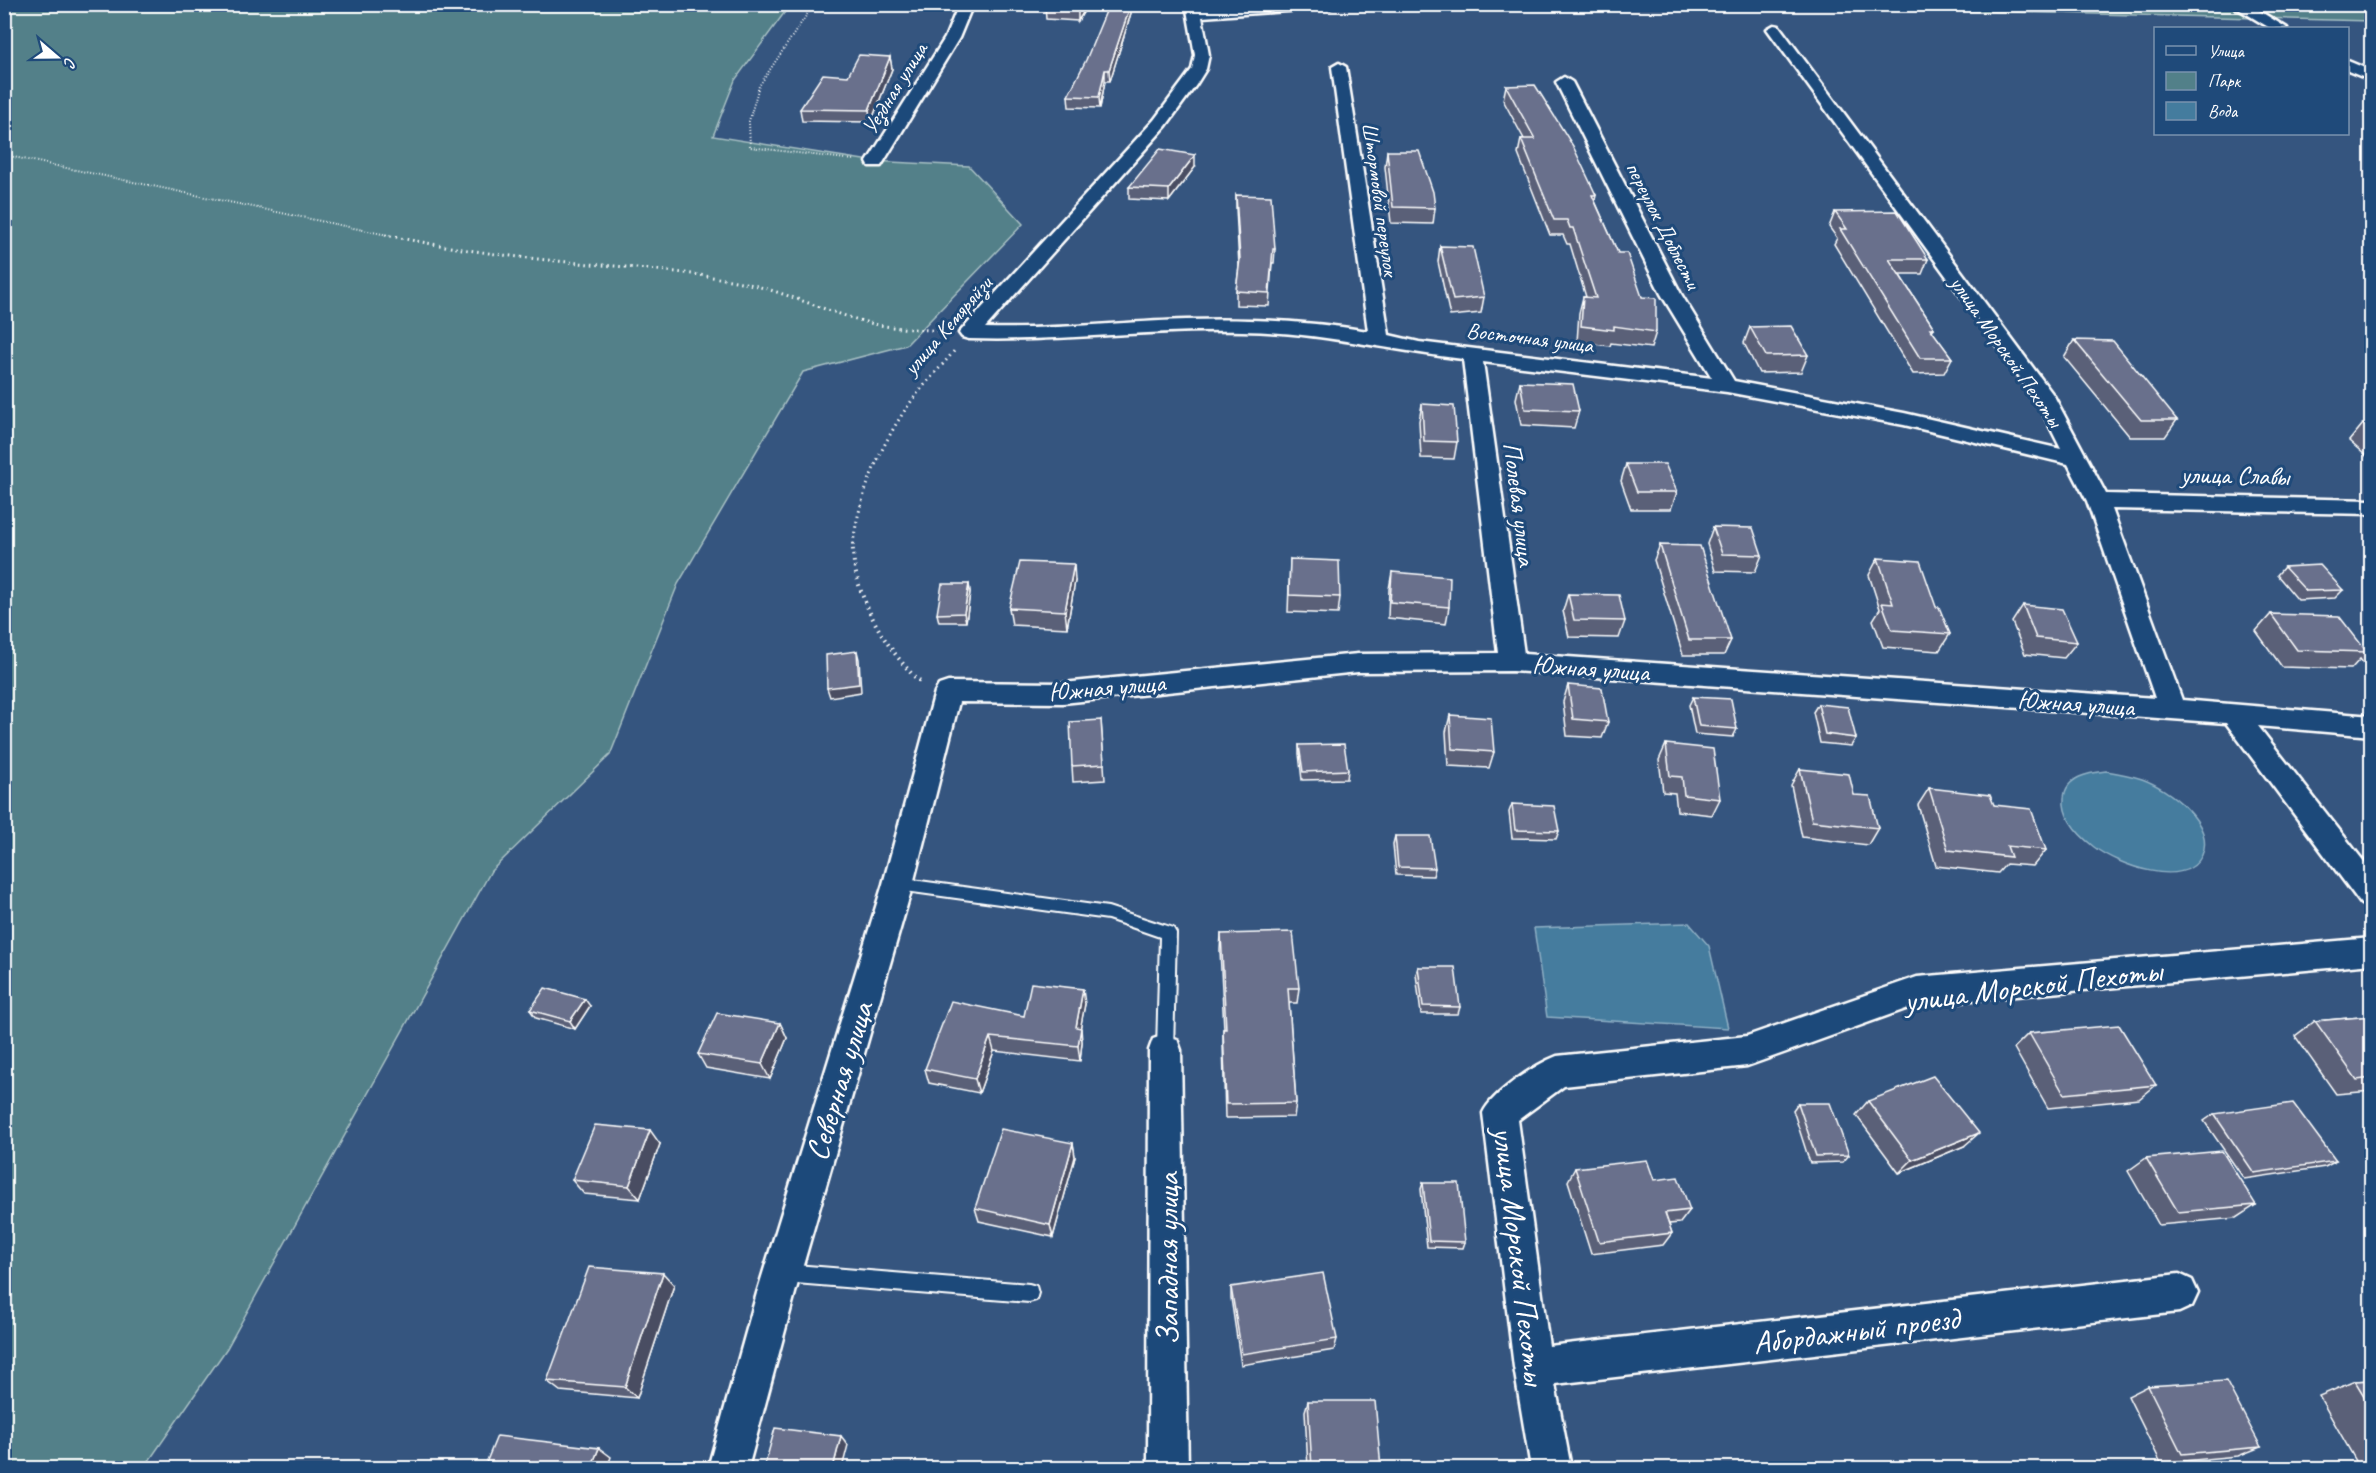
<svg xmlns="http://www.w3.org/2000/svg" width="2376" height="1473" font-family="Caveat,sans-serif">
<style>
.green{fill:#528089;stroke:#a8c0c4;stroke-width:1.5}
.water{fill:#447c9e;stroke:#8fb0c5;stroke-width:1.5}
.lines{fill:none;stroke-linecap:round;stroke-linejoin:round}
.lane-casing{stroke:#fff;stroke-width:4}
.street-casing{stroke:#fff;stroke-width:5}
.path-far2{stroke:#fff;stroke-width:2;stroke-dasharray:1 2;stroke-linecap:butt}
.path-far1{stroke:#fff;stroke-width:3;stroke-dasharray:1.5 4;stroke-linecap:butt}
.path{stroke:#fff;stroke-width:4;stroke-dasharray:1.5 4.5;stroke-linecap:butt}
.lane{fill:#1f4a7a;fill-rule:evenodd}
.street{fill:#1f4a7a;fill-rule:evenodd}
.wall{fill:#5a6078;stroke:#fff;stroke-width:1.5}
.shaded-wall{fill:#4a4e62;stroke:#fff;stroke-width:1.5}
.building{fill:#69708c;stroke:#fff;stroke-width:1.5}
.labels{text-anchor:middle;stroke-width:6;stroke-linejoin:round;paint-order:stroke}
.far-street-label{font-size:22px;fill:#fff;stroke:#1f4a7a}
.street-label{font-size:26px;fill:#fff;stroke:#1f4a7a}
.near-street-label{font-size:32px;fill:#fff;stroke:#1f4a7a}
</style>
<rect width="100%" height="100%" fill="#35557f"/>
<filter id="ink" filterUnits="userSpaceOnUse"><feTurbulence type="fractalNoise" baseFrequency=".0167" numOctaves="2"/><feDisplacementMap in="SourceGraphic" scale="12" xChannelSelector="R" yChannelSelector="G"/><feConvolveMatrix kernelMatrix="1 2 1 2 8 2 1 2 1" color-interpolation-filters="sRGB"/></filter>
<g filter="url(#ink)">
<g class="green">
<path d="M2371,4L2372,21L1852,8L1847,5Z"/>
<path d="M5,5H790L735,80L713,136L870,161L969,166L1023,224L906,345L803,372L678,584L610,755L491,871L227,1348L144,1468H5Z"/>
</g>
<g class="water">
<path d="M2106,771C2118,773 2130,775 2142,779C2167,788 2216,823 2202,855C2186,891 2116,864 2094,847C2080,836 2062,818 2064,798C2066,776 2089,773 2106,771Z"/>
<path d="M1689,923L1709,946L1728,1028L1547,1017L1534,928Z"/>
</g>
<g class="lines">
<defs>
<g id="lane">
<path d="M898,878L1108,907L1173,928L1176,933L1173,1050L1171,1055L1165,1057L1159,1055L1157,1050L1160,937L1108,919L898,890L893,888L891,884L893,880Z"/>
<path d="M783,1264L1029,1284L1036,1286L1038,1293L1036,1300L1029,1302L783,1282L777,1279L774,1273L777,1267Z"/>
</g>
<g id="street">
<path d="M959,4H973L959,38L881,166H869L867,162L945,38Z"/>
<path d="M1186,4H1200L1201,8L1260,4H1337L1330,8L1202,17L1209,55L1206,69L1196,85L1166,126L985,328C1052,330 1119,322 1186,320C1247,318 1308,321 1368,331L1332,67L1339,63L1346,67L1389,335L1419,342L1712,378L1661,294L1556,82L1564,77L1572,82L1681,294L1734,381L1904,413L2061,449L2037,401L1767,29L1774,25L1779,26L2054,396L2106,494L2372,500V514L2112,509L2182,700L2372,716V736L2258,726L2372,872V907L2361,904L2226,723L1512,671L1358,672L1063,703L959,702L913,884L795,1293L748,1468H708L757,1293L883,884L935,692L939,685L948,682L1063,683L1358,654L1498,653L1463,359C1388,350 1318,332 1242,331C1151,329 1060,342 969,339L962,337L959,333L1154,120L1184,80L1192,69L1195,55ZM1483,362L1727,392L1904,425L2068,464L2087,501L2155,698L1524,654Z"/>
<path d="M2230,4H2248L2287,28H2270Z"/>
<path d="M2348,61L2372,71V81L2348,71Z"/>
<path d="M2372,938V964L1917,1005L1747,1066L1564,1086L1518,1120L1549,1346L2179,1274L2192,1280L2198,1293L2192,1306L2179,1312L1555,1384L1571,1468H1531L1514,1367L1483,1113C1492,1093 1536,1064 1557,1056L1747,1036L1917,977Z"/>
<path d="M1165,1035L1177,1039L1181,1050L1188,1468H1148L1149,1050L1153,1039Z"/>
</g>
</defs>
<use href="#lane" class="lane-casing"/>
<use href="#street" class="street-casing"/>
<g class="path-far2">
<path d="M814,4L759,86L749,121L750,147L854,160"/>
<path d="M4,155L392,236"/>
</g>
<g class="path-far1">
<path d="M385,235C436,245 487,254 538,259C601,266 662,268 724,279C771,286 814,307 859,320C887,329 917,329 945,331"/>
<path d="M853,544C859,494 883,439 913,399C926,382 941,367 955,350"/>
</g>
<path class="path" d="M853,543C851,585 878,636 906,667C911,673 915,679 923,682"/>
<use href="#lane" class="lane"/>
<use href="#street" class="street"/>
</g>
<g class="wall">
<path d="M1088,4L1078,21L1046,19L1045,6Z"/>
<path d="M1131,13L1110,81H1105L1100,108L1069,107L1068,96Z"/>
<path d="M890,57L892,69L871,122L802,121L800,109L848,76Z"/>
<path d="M1506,86L1596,195L1595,201L1618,253L1642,297L1656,332L1651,348L1611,343L1610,346L1577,342L1579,313L1583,297H1586L1570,244H1567L1563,235H1550L1518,154L1521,139H1524L1503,100Z"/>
<path d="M1387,151L1435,208L1433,224L1391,223L1385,167Z"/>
<path d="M1195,167L1169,201L1129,199V187Z"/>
<path d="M1236,195L1275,249L1274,263H1272L1269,306L1236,305V291L1239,266L1236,208Z"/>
<path d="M1835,212L1928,259L1922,274H1899L1934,328L1932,331L1952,358L1944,373L1913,374L1834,244L1837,238L1829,227Z"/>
<path d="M1440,246L1484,297L1481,313L1450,316L1438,262Z"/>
<path d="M1750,327L1808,355L1801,372L1759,373L1744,343Z"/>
<path d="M2074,340L2177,420L2165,437H2130L2064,357Z"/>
<path d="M1520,382L1579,411L1574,428L1521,425L1516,399Z"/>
<path d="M1422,404L1457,442L1454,459L1421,458L1419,421Z"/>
<path d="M2372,423V461L2349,441L2363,424Z"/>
<path d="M1626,464L1677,492L1671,509H1631L1621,481Z"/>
<path d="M1713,527L1762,555L1755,572L1715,571L1707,544Z"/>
<path d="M1660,545L1731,640L1724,655H1683L1654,560Z"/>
<path d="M1878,558L1936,607L1950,634L1939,651L1883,647L1873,620L1880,609L1869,575Z"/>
<path d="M1290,559L1340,597L1338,614L1288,612Z"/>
<path d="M2284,567L2343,590L2335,598L2298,600L2277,575Z"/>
<path d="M1392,572L1449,607L1446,624L1388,618L1389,589Z"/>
<path d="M1075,581L1067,628L1012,625L1009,608Z"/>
<path d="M969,584L970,592L966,622H939L937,614Z"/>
<path d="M1568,594L1625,621L1619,638L1569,637L1563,611Z"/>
<path d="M2023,605L2077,642L2064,658L2025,654L2012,622Z"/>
<path d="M2271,614L2366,650L2372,644V674L2360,659L2351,669L2282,667L2256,631Z"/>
<path d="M1568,685L1608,722L1602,738L1567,736L1563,702Z"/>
<path d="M1693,697L1737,729L1733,737L1695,734L1689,705Z"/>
<path d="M1818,704L1856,738L1851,746L1820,743L1813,712Z"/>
<path d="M1450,715L1494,752L1489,768L1448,766L1446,732Z"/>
<path d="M1101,720L1105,780L1073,782L1072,766Z"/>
<path d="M1666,744L1720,799L1712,815L1677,811L1675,793L1663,792L1659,760Z"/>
<path d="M1299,745L1348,770L1347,779L1302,780L1299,754Z"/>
<path d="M1800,769L1854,795L1878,828L1868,845L1802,837L1791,785Z"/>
<path d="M1929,788L1994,805L2046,850L2033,866L2006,864L1998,873L1936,866L1918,805Z"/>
<path d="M1512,804L1559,831L1556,839L1512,838L1509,812Z"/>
<path d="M1395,836L1435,868L1433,876L1396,875L1393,844Z"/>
<path d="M1221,934L1299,988L1297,1003H1289L1296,1103L1294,1117L1225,1118L1223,1044V1029H1224L1220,950Z"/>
<path d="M1418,967L1460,1007L1458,1014H1421L1416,974Z"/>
<path d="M1085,1004L1080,1028L1082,1042L1080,1061L994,1051L979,1093L929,1083L925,1069L1024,1016Z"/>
<path d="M590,1006L575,1029L536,1018L530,1010Z"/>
<path d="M2372,1016V1091L2336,1094L2295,1036L2315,1021Z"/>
<path d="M780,1023L787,1038L770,1079L706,1068L698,1054Z"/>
<path d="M2029,1033L2156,1085L2139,1099L2048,1108L2014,1048Z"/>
<path d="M1868,1101L1964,1146L1899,1173L1856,1115Z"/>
<path d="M1798,1103L1849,1155L1843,1162L1810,1163L1793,1110Z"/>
<path d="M2214,1114L2336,1161L2325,1167L2244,1179L2204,1121Z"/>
<path d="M1073,1143L1075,1157L1053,1237L979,1221L975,1208Z"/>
<path d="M660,1144L640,1199L584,1194L572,1180Z"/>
<path d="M2146,1158L2256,1205L2236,1218L2159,1225L2128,1171Z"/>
<path d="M1575,1168L1654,1180L1690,1210L1680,1223L1669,1224L1672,1233L1663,1245L1591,1254L1568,1181Z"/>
<path d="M1423,1183L1465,1242L1463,1248L1427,1247L1421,1189Z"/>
<path d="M674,1285L637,1398L560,1391L547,1381Z"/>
<path d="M1231,1287L1337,1339L1334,1350L1241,1365L1231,1298Z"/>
<path d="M2372,1380V1468H2360L2319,1396L2355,1381Z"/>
<path d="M2148,1386L2261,1447L2238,1456L2161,1463L2128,1396Z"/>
<path d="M1308,1401L1381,1468H1308L1305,1411Z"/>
</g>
<g class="shaded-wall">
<path d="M1080,4H1088L1078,21V8Z"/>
<path d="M1131,4V13L1110,81L1109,70Z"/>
<path d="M890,57L892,69L871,122L869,110Z"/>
<path d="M1105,70V81L1100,108L1099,97Z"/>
<path d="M1195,155V167L1169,201V189Z"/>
<path d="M1074,564L1075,581L1067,628L1065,611Z"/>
<path d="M969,584L970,592L966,622L964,613Z"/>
<path d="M857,651L859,659L861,692L830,697L827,688Z"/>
<path d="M1083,989L1085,1004L1078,1041L1076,1027Z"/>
<path d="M585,999L590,1006L575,1029L570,1021Z"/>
<path d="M780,1023L787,1038L770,1079L762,1064Z"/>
<path d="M1081,1028L1082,1042L1080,1061L1078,1046Z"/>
<path d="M990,1037L994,1051L979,1093L975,1079Z"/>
<path d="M650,1130L660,1144L640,1199L629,1186Z"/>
<path d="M1979,1133L1964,1146L1899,1173L1912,1160Z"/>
<path d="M1073,1143L1075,1157L1053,1237L1050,1225Z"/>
<path d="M663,1273L674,1285L637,1398L625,1387Z"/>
<path d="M841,1436L848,1445L842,1468H833Z"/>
<path d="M599,1448L611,1457L607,1468H591Z"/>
</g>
<g class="building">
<path d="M1046,4H1080L1078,8L1045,6Z"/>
<path d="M1109,4H1131L1109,70H1105L1099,97L1068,96L1086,60Z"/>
<path d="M859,55L890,57L869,110L800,109L823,74L848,76Z"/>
<path d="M1535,85L1573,146L1596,195H1592L1618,253H1627L1642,297L1656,298V332L1614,326V330L1581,326L1583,297L1596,298L1573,228H1570L1567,220H1554L1521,139H1535L1506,86Z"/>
<path d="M1160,149L1195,155L1169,189L1129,187Z"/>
<path d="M1387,151H1419L1433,192L1435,208L1393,207Z"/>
<path d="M1236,195L1271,196L1275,249H1273L1269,293L1236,291L1240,259Z"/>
<path d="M1897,211L1928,259H1889L1934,328H1930L1952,358H1920L1840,229H1847L1835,212Z"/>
<path d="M1440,246L1473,247L1484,297L1453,300Z"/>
<path d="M1791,326L1808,355L1766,356L1750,327Z"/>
<path d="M2074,340L2113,341L2177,420H2141Z"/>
<path d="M1520,382L1573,384L1579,411L1525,409Z"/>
<path d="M1422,404L1454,406L1457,442L1424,441Z"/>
<path d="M2372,423V431L2363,424Z"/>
<path d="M1626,464H1665L1677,492H1637Z"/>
<path d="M1713,527L1753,528L1762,555L1722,554Z"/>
<path d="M1660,545L1700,546L1731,640H1689Z"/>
<path d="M1878,558L1920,561L1936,607H1939L1950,634L1892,630L1882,603L1893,604Z"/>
<path d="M1290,559L1339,561L1340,597L1289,595Z"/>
<path d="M1020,562L1074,564L1065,611L1009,608Z"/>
<path d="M2320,565L2343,590L2306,591L2284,567Z"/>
<path d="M1392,572L1450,577L1449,607L1390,602Z"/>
<path d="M942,584H969L964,613L937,614Z"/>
<path d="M1568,594L1619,595L1625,621L1574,620Z"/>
<path d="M2023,605L2062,609L2077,642L2036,638Z"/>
<path d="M2271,614L2339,616L2367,652L2297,650Z"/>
<path d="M857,651L859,684L827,688L826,655Z"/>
<path d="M1568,685L1602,688L1608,722L1573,719Z"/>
<path d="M1693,697L1731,699L1737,729L1699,726Z"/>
<path d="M1818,704L1848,707L1856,738L1825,734Z"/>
<path d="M1450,715L1491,718L1494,752L1452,749Z"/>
<path d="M1101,720L1104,764L1072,766L1070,722Z"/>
<path d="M1344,744L1348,770L1303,772L1299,745Z"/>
<path d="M1666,744L1713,749L1720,799L1684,795L1682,777L1670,776Z"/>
<path d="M1800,769L1849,774L1854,795L1870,796L1878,828L1812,821Z"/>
<path d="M1929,788L1990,795L1994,805L2031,809L2046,850L2007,846L2011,857L1948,850Z"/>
<path d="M1512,804L1554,806L1559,831L1515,830Z"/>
<path d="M1395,836H1430L1435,868L1398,867Z"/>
<path d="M1293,932L1299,988H1288L1296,1103L1226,1104L1223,1029H1226L1221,934Z"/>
<path d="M1418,967H1455L1460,1007L1423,1006Z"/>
<path d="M1031,983L1083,989L1076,1027L1081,1028L1078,1046L990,1037L975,1079L925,1069L951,1001L1024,1016Z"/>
<path d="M545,988L585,999L570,1021L530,1010Z"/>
<path d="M717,1013L780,1023L762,1064L698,1054Z"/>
<path d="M2372,1016V1078L2357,1080L2315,1021Z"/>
<path d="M2119,1025L2156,1085L2064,1094L2029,1033Z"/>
<path d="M1933,1076L1979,1133L1912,1160L1868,1101Z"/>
<path d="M1798,1103H1830L1849,1155L1816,1156Z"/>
<path d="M2293,1103L2336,1161L2254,1173L2214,1114Z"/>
<path d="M595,1125L650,1130L629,1186L572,1180Z"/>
<path d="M1001,1129L1073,1143L1050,1225L975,1208Z"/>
<path d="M2222,1151L2256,1205L2178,1212L2146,1158Z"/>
<path d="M1647,1160L1654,1180L1678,1177L1690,1210L1665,1213L1672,1233L1599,1242L1575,1168Z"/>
<path d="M1423,1183H1459L1465,1242L1429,1241Z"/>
<path d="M589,1267L663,1273L625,1387L547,1381Z"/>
<path d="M1323,1273L1337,1339L1242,1354L1231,1287Z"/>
<path d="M2372,1380V1409L2355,1381Z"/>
<path d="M2226,1381L2261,1447L2182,1454L2148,1386Z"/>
<path d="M1308,1401H1375L1381,1468H1312Z"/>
<path d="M775,1428L841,1436L833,1468H764Z"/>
<path d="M497,1436L599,1448L591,1468H484Z"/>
</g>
</g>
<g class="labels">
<g class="far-street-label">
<text transform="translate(894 88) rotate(-58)" y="8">Уездная улица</text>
<text transform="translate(1381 199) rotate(82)" y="8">Штормовой переулок</text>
<text transform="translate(1664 225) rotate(63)" y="8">переулок Доблести</text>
<text transform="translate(947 325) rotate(-49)" y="8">улица Кемяряйзи</text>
<text transform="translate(1530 337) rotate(7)" y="8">Восточная улица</text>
<text transform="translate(2007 351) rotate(55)" y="8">улица Морской Пехоты</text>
</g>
<g class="street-label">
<text transform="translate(2235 475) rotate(1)" y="9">улица Славы</text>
<text transform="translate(1520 504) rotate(83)" y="9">Полевая улица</text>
<text transform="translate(1591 668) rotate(4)" y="9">Южная улица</text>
<text transform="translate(1107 687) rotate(-5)" y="9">Южная улица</text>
<text transform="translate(2076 703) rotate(4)" y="9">Южная улица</text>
</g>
<g class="near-street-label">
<text transform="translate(2033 985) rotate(-7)" y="11">улица Морской Пехоты</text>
<text transform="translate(839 1081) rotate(-73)" y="11">Северная улица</text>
<text transform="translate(1520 1256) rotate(83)" y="11">улица Морской Пехоты</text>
<text transform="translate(1167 1259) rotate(-90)" y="11">Западная улица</text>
<text transform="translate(1856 1330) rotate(-7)" y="11">Абордажный проезд</text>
</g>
</g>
<rect width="2376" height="1473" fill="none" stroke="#1f4a7a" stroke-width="24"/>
<rect x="12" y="12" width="2352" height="1449" fill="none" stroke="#fff" stroke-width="2" filter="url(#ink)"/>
<rect x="2154" y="27" width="195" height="108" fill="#1f4a7a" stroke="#7992af" stroke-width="1.5"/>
<rect x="2166" y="46" width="30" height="9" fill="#1f4a7a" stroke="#7992af" stroke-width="1.5"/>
<text x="2208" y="57" font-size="18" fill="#ffffff">Улица</text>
<rect x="2166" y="72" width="30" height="18" fill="#528089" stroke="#7992af" stroke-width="1.5"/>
<text x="2208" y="87" font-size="18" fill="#ffffff">Парк</text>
<rect x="2166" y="102" width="30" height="18" fill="#447c9e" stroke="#7992af" stroke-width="1.5"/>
<text x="2208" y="117" font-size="18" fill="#ffffff">Вода</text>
<g transform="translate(57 57) rotate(110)" stroke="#1f4a7a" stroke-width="4.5" paint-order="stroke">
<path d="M0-4.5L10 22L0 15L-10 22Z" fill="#ffffff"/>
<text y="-9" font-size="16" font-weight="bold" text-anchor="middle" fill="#ffffff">С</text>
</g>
</svg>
